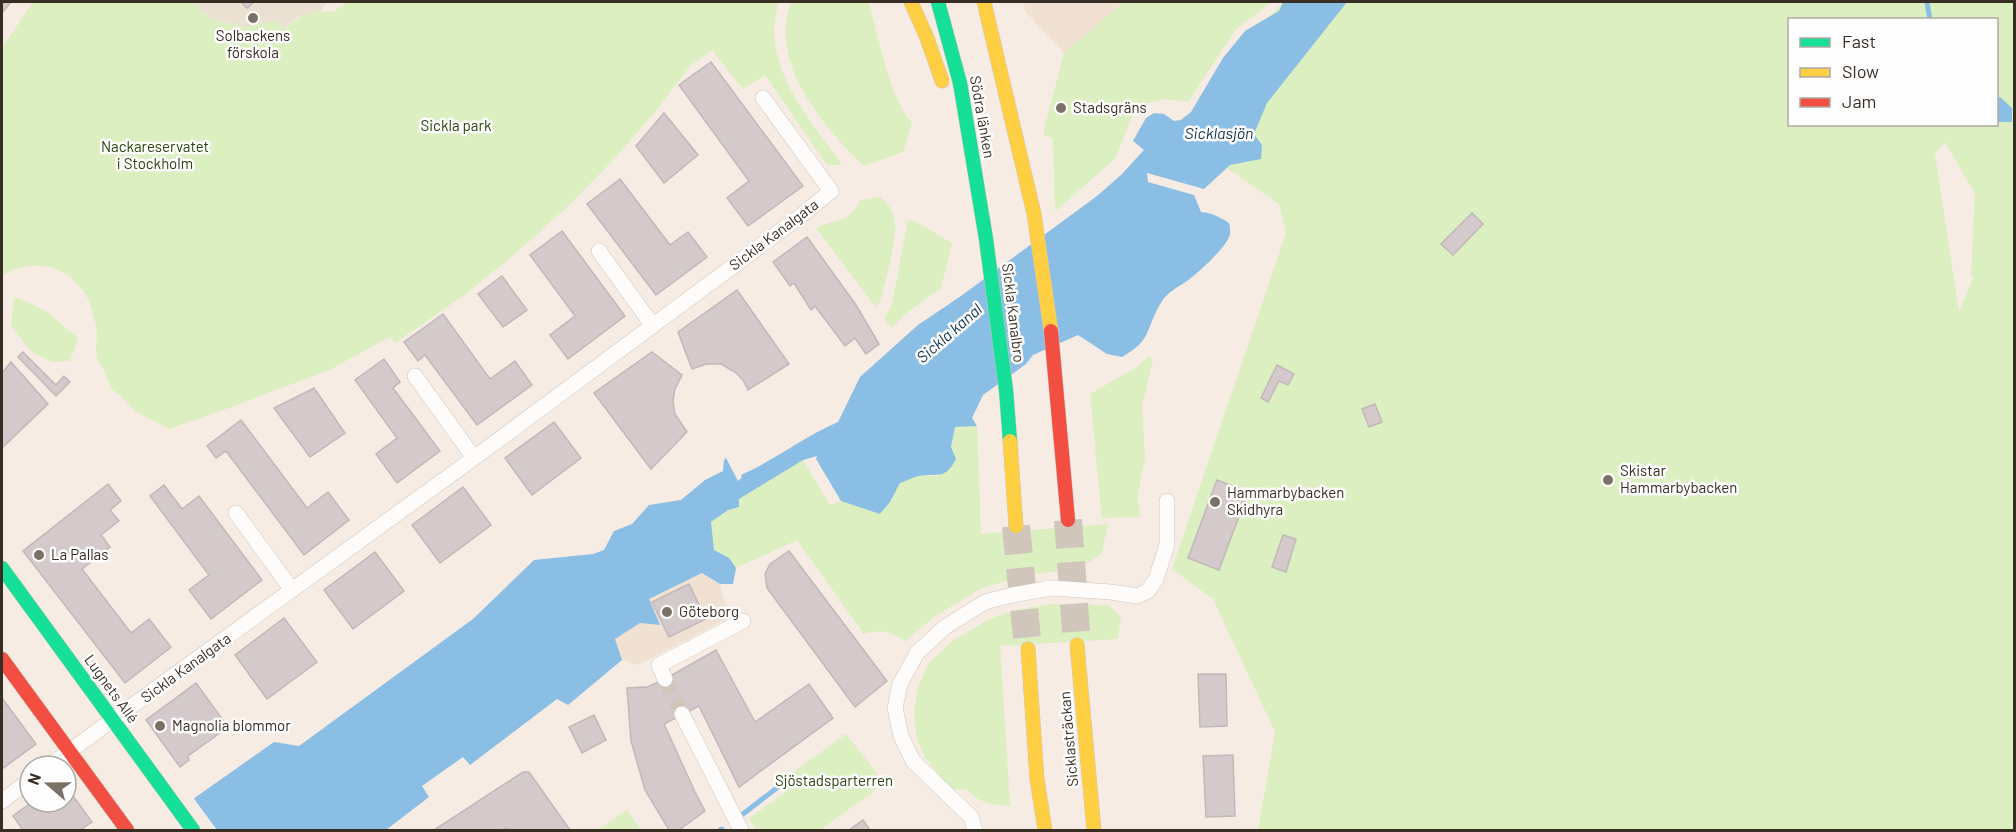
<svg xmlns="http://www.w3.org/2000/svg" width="2016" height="832" font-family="Barlow,sans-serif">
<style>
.built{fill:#f0e1d2}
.education{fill:#ebe1d2}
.green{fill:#dbefc0;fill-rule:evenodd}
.water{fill:#8abee4}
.pier{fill:#f6ece3}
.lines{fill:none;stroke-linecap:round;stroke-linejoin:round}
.stream{stroke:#8abee4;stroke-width:5}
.building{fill:#d4cacb;stroke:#c2b8b9;stroke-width:1.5}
.street-tunnel{stroke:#d0c6bc;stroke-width:15;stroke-dasharray:15 8;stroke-linecap:butt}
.highway-tunnel{stroke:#d0c6bc;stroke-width:28;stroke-dasharray:28 14;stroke-linecap:butt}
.street-casing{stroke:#cfc6bc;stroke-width:16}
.fast-casing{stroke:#cfc6bc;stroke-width:15}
.slow-casing{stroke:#cfc6bc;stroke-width:15}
.jam-casing{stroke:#cfc6bc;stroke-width:15}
.street{stroke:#fefcfb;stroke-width:15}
.fast{stroke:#16e098;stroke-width:14}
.slow{stroke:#ffcf43;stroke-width:14}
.jam{stroke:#f24e42;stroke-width:14}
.poi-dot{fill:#7a7066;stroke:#fdfdfd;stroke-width:2}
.labels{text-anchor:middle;stroke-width:5;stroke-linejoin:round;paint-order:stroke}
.poi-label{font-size:15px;fill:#382d22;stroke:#fdfdfd;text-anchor:start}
.street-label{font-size:15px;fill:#382d22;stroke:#fdfdfd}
.park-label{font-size:15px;fill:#29450d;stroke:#fdfdfd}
.water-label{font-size:16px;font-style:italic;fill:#13354e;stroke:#fdfdfd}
</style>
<rect width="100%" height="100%" fill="#f6ece3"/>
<g class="built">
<path d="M1023,2H1124L1064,53L1025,11Z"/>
<path d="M702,573L720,584L729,618L638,665L622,660L614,639L640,623L660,625L648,599Z"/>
</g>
<path class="education" d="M190,2H328L320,11L297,17L279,35L212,19Z"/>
<g class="green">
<path d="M33,2H190L212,19L245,27L276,20L285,29C301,14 311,10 333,12L347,2H779C777,10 774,20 774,29C773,80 815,126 842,165H827L765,75L743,89L712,50L690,66L659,107L616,157L570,204L523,247L467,293L395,343L390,337L329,370L234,406L169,429L135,411L119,394L111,389L104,370L98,362L96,349L97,329L90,303L84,292L70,276L52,267L33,265L14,269L2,276V48Z"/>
<path d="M791,2H869C876,30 892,105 912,122L903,152L864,166C823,126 768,63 791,2Z"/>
<path d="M1124,2H1272L1236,29L1188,102L1165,99L1150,102L1134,112L1115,159L1055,211L1053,139L1043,134L1064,53Z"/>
<path d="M1283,2H2014V830H1258L1275,732L1213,599L1172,569L1286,233L1279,204L1214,159L1226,63ZM1790,20H1996V124H1790ZM1945,142L1975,194L1971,275L1973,278L1959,312L1935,154Z"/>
<path d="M880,197C888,204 893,210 895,221C897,242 885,281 880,302L875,306L816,228C838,217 846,226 861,200Z"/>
<path d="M908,220C918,220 941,238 952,243L941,288L905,314L892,328L884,319L892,304Z"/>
<path d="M19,298L47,312L78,338L70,361L52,362L32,352L11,326L14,299Z"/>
<path d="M1149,357L1153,360L1142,406L1145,458L1137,497L1141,517L1102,518L1090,394L1137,367Z"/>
<path d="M977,426L981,534L1108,524L1102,553L1081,568L1027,575L982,588L934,617L905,641C888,631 883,629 864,634L797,540L736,568L729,558L714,550L711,522L728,510L739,507V499L803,460L830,505L841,501L880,514L890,502L900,483L917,476H938L955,459L951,447L955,427Z"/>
<path d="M1052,604L1108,605L1121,617L1118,639L1000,646L1010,806C1002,805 992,805 985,802C970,797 973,786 953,790L925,758L916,736L914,709L918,687L929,663L955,639L992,618L1017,610Z"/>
<path d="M846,734L876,772L881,783L873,792L820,830H756L749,818L797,784L791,774Z"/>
<path d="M627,810L641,830H598Z"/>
</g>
<g class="water">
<path d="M1283,2H1347L1267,103L1254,134L1262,145L1261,159L1230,165L1204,189L1147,173L1148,182L1194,195L1201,212C1212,213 1220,217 1229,223C1230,227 1231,233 1229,237C1226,247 1196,275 1187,281C1178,287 1168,292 1162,301C1145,328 1153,340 1122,357L1107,354L1078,335L1033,355L1026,364L983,395L972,418L977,426L955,427L951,447L956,459C945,480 939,473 919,476C913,477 906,481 900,483L890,502L880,514L841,501L816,459L817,456L803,460L739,499V507L728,510L711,522L714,550L729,558L736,568L733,584H720L702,573L649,599L660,625L640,623L615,639L622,660L568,705L557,699L470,765L463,757L422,786L429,797L386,830H149L274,742L299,746L473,619L534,560L593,554L604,550L614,531L632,524L649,505L681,500L705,480L723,471L724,460L726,458L738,481L742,477L741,475C775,460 805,436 838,422L860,377L918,325L961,296L1097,196L1121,175L1144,150L1133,141L1146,118L1154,113L1164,114L1174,121L1181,120L1191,112L1223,58L1245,31L1279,11Z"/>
<path d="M2000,97L2012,108V122H1997V98Z"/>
</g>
<path class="pier" d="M192,796L217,830H146L147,828Z"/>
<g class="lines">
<g class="stream">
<path d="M1927,2L1930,20"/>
<path d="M743,814L787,780"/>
<path d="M720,830L722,829"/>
</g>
</g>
<g class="building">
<path d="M2,2H11L2,13Z"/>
<path d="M241,2H254L247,8Z"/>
<path d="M711,62L803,186L748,226L727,198L749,181L679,85Z"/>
<path d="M664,113L698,155L664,183L636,146Z"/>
<path d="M620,179L670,245L688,232L707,257L656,295L587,204Z"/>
<path d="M1472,213L1483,224L1453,255L1441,244Z"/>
<path d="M562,231L625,316L568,359L550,335L575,316L530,255Z"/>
<path d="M807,237L856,305L879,344L866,354L855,338L845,346L815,306L811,310L794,283L790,286L773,262Z"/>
<path d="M502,276L527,310L503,327L478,294Z"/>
<path d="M737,290L789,364L748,390L743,380L735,372L721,364H706L692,369L678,332Z"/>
<path d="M443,314L490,379L515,361L532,385L477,425L425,355L418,361L404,342Z"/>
<path d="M23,352L56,385L64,376L70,382L56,396L18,357Z"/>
<path d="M652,352L682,375L675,389L673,401L675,414L687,432L651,469L594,393Z"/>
<path d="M384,359L400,382L393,388L440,451L397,483L376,454L397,438L355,380Z"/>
<path d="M11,362L48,404L2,448V373Z"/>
<path d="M1277,365L1294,374L1288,385L1279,381L1268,402L1261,398Z"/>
<path d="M314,388L345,433L310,457L274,408Z"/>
<path d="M1375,404L1382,422L1369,427L1362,409Z"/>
<path d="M241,420L307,508L328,492L349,520L304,555L226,451L216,458L207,446Z"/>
<path d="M554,422L581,458L532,495L505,458Z"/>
<path d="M1217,480L1248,492L1219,570L1188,558Z"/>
<path d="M108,484L121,501L110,510L119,521L101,535L110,547L82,569L131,633L149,619L171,647L125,683L23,551Z"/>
<path d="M164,485L182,509L199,496L262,580L211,619L189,590L209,575L150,496Z"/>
<path d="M463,487L491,525L440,563L412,525Z"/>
<path d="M1283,535L1296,539L1286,572L1272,567Z"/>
<path d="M789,551L887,681L855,707L767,588L765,574L770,564Z"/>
<path d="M375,552L404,591L353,629L324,590Z"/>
<path d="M689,584L706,619L669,637L652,602Z"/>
<path d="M284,618L317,662L267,699L235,655Z"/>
<path d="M716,650L755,722L809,684L833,718L739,787L699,706L664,724L695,792L705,811L679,830H669L645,790L631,741L627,688L647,687L665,679Z"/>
<path d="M1198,674H1226L1227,726L1200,727Z"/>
<path d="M196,683L228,727L188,756L189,760L180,767L146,720Z"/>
<path d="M2,698L36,744L2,769Z"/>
<path d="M594,715L606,740L582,753L569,727Z"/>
<path d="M1233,755L1235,816L1206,817L1203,756Z"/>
<path d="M523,772H529L570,830H509L507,828L502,830H434Z"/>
<path d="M66,786L92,822L80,830H23L13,816L32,802H66Z"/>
<path d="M863,820L870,830H849Z"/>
</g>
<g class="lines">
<path class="street-tunnel" d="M665,679L682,714"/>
<g class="highway-tunnel">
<path d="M1068,520L1077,645"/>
<path d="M1016,526L1028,649"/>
</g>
<defs>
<g id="street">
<path d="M599,251L653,326"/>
<path d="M415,376L474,458"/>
<path d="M236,513L292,590"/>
<path d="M665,679L659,665L743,621"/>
<path d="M682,714L741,830"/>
<path d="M49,766L474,458L802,215L831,191L763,98"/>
<path d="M2,801L30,780"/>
<path d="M975,830L971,817L913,761L901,736L895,708L900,684L917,653L945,627L985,602L1012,595L1051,588L1111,592L1137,596L1148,591L1156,579L1167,545V501"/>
</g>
<g id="fast">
<path d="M938,2L960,83L986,239L1006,390L1010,441"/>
<path d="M2,568L193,830"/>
</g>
<g id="slow">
<path d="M911,2L927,38L942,81"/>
<path d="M984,2L1034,214L1051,331"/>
<path d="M1010,441L1016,526"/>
<path d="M1077,645L1094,830"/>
<path d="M1028,649L1037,779L1045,830"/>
</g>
<g id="jam">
<path d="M1051,331L1068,520"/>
<path d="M2,659L127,830"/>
</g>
</defs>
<use href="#street" class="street-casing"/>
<use href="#fast" class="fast-casing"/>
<use href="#slow" class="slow-casing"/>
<use href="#jam" class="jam-casing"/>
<use href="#street" class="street"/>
<use href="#fast" class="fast"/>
<use href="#slow" class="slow"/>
<use href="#jam" class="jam"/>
</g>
<g class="poi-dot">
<circle cx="253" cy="18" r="6"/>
<circle cx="1061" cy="108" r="6"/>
<circle cx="1608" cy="480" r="6"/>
<circle cx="1215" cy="502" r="6"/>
<circle cx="39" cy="555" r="6"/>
<circle cx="667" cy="612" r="6"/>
<circle cx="160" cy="726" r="6"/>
</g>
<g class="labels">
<g class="poi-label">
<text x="253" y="41" text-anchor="middle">Solbackens<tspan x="253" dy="17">förskola</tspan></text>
<text x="1073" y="113">Stadsgräns</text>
<text x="1620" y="476">Skistar<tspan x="1620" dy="17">Hammarbybacken</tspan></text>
<text x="1227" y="498">Hammarbybacken<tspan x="1227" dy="17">Skidhyra</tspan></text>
<text x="51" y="560">La Pallas</text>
<text x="679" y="617">Göteborg</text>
<text x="172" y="731">Magnolia blommor</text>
</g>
<g class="street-label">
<text transform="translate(982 117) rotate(80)" y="5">Södra länken</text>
<text transform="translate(774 235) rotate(-37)" y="5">Sickla Kanalgata</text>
<text transform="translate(1013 313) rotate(83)" y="5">Sickla Kanalbro</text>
<text transform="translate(186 668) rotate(-36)" y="5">Sickla Kanalgata</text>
<text transform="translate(111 689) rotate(54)" y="5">Lugnets Allé</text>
<text transform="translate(1069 739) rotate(-95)" y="5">Sicklasträckan</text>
</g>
<g class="park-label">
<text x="456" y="131">Sickla park</text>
<text x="155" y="152">Nackareservatet<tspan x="155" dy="17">i Stockholm</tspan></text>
<text x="834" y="786">Sjöstadsparterren</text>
</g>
<g class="water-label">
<text x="1219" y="139">Sicklasjön</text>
<text transform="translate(949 333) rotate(-41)" y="6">Sickla kanal</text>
</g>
</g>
<rect width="2016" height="832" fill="none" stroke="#382d22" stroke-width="6"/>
<rect x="1788" y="18" width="210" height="108" fill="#fdfdfd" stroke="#aeaaa5" stroke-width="1.5"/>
<rect x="1800" y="38" width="30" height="9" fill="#16e098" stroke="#aeaaa5" stroke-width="1.5"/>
<text x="1842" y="48" font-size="18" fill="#382d22">Fast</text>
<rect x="1800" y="68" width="30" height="9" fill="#ffcf43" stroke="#aeaaa5" stroke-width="1.5"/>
<text x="1842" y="78" font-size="18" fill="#382d22">Slow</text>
<rect x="1800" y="98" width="30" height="9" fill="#f24e42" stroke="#aeaaa5" stroke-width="1.5"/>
<text x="1842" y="108" font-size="18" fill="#382d22">Jam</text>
<g transform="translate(48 784) rotate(290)"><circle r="28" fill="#fdfdfd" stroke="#aeaaa5" stroke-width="1.5"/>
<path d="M0-4.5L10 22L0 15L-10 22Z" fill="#7a7066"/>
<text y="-9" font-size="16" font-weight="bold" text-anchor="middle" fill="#382d22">N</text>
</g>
</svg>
